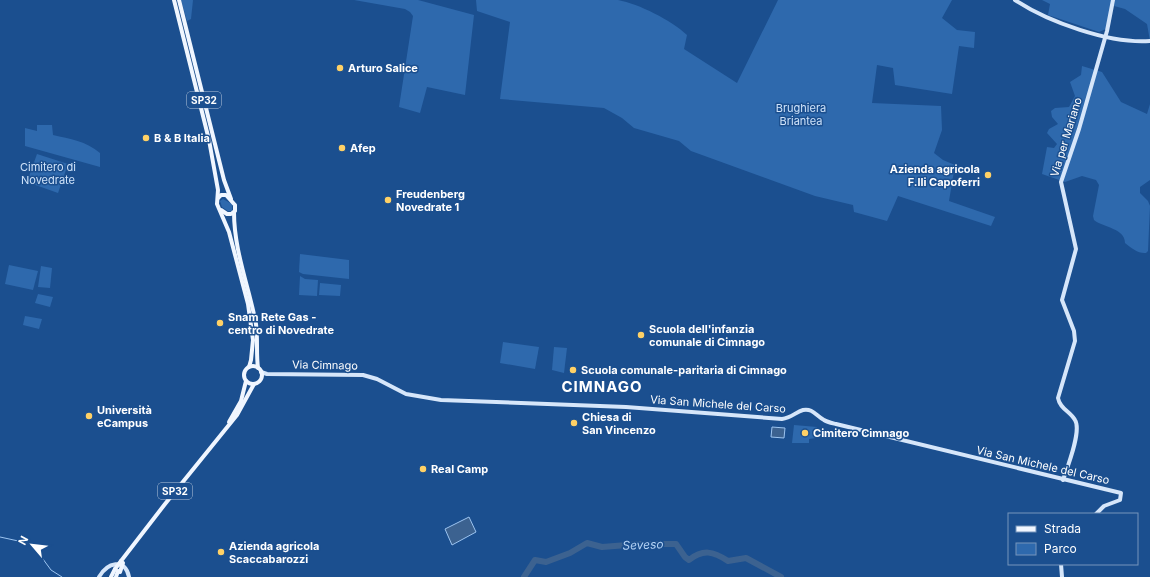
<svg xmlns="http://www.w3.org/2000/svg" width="1150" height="577" font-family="Inter,sans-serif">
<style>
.green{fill:#2e69ad}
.water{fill:#3c6290;stroke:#9cc4f0}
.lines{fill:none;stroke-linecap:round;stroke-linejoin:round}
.stream{stroke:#9cc4f0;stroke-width:1}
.river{stroke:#3c6290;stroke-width:6}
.secondary{stroke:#d6e6fa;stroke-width:4}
.primary{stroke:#f0f6ff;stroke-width:4}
.primary-bridge{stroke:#f0f6ff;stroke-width:4}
.poi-dot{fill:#ffd166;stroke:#1b4f8f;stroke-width:1.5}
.labels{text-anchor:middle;stroke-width:3;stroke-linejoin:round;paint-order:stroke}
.shield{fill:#1b4f8f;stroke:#bbcadd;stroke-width:1}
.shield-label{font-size:10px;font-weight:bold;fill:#fff}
.poi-label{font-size:11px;font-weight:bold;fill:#fff;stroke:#1b4f8f;text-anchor:start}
.park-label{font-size:11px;fill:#cfe3fa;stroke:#1b4f8f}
.street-label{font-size:11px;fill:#fff;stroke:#1b4f8f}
.water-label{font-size:12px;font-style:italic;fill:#b5d3f5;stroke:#1b4f8f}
.district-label{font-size:15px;font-weight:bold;letter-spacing:1px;fill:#fff;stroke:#1b4f8f}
</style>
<rect width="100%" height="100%" fill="#1b4f8f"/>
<g class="green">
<path d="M181,0H193L191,19L187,21Z"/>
<path d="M354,0H418L474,15L465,95L427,87L420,113L399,107L413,16L410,12L405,9Z"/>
<path d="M476,0H618C639,4 671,20 687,35L684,49L737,83L778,0H952L942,18L957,30L975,32L974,48L959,46L952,94L895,85L893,68L877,65L872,103L941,106L942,130L934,153L943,160L955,165L949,201L995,217L991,226L898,196L887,221L854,212L853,205L815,196L691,151L679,141L634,128L622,118L604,108L500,99L510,22L477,11Z"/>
<path d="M1042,0H1112L1106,29L1099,32L1048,15L1050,4Z"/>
<path d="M1115,0H1150V41L1147,24L1125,9L1114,6Z"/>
<path d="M1082,66L1102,72L1121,102L1147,114L1150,104V180L1140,187V193L1148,201L1150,206L1148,251L1146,253C1139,254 1131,248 1125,243C1125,228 1104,228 1094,220L1093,216L1099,185L1096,180L1082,176L1065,182L1042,174L1047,147L1054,148L1057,144L1047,133L1049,129L1058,124L1052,117L1051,111L1055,108L1069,107L1075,96L1070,82L1081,75Z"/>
<path d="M37,125H52L53,135C70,139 86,141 100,153V167L25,146V128L37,131Z"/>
<path d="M37,154L68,164L58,193L27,182Z"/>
<path d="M223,199L232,204V211H228L222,207L220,201Z"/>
<path d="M300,254L349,260V279L303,274L299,272Z"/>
<path d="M9,265L38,271L33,290L5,284Z"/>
<path d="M41,266L52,268L50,288L38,287Z"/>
<path d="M300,276L305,279L318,280L317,296L299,295Z"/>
<path d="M320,283L341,285L340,296L319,295Z"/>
<path d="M38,294L53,297L50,307L35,303Z"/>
<path d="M25,316L42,319L39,329L23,325Z"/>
<path d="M503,342L539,347L535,369L500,363Z"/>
<path d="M554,347L567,348L564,373L552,370Z"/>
<path d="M794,425L817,427L816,438L809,439V443H792Z"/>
</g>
<g class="water">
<path d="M772,427L785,428L784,438L771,437Z"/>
<path d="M469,517L476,532L452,545L445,529Z"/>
</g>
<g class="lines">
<path class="stream" d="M0,537L32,544L51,570L62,577"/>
<path class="river" d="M524,577L535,560L546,562L570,553L587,543L602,547L640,544H676L685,557L689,560C703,549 713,551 728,561L746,558L781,577"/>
<g class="secondary">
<path d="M1015,0C1048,22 1110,44 1150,41"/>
<path d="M261,372L267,374L363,375L377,379L406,394L441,400L626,407L782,419C791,418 796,412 803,410C813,408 816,416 824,420C827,422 832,423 836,424L1121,493L1120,500L1104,506L1096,514"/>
<path d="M1063,480C1067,468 1082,431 1075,420C1070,411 1060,409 1058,398L1075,341L1074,331L1062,300L1076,249L1061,182L1079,129L1107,31L1113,0"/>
<path d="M1061,564L1062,577"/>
<path d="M99,577C107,563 125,557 129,577"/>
</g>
<g class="primary">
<path d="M174,0L209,140L218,190L217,204L229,232L248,304L253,340L251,360L249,367"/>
<path d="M179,0L224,180L231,199"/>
<path d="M218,198L221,195H226L235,205V211L231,214H227L221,210"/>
<path d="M234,212C234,251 249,287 256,324C258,339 256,353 258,368"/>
<circle cx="253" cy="375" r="9"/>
<path d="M229,422L241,401L246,381"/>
<path d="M121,561L165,504L237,415L254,384"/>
<path d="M111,577L115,569"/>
<path d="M116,577L118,571"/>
</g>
<g class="primary-bridge">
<path d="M115,569L121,561"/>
<path d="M120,572L123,563"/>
</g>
</g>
<g class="poi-dot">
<circle cx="340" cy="68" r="4"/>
<circle cx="146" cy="138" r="4"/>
<circle cx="342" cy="148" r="4"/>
<circle cx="988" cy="175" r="4"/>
<circle cx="388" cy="200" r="4"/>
<circle cx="220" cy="323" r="4"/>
<circle cx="641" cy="335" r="4"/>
<circle cx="573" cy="370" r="4"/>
<circle cx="89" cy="416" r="4"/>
<circle cx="574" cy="423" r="4"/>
<circle cx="805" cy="433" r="4"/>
<circle cx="423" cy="469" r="4"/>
<circle cx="221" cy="552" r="4"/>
</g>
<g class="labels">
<g class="shield">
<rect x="187" y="92" width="34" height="16" rx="3"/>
<rect x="158" y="483" width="34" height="16" rx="3"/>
</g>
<g class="shield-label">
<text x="204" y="104">SP32</text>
<text x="175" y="495">SP32</text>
</g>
<g class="poi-label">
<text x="348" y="72">Arturo Salice</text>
<text x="154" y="142">B &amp; B Italia</text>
<text x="350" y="152">Afep</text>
<text x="980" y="173" text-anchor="end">Azienda agricola<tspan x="980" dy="13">F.lli Capoferri</tspan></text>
<text x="396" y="198">Freudenberg<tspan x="396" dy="13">Novedrate 1</tspan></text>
<text x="228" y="321">Snam Rete Gas -<tspan x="228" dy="13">centro di Novedrate</tspan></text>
<text x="649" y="333">Scuola dell'infanzia<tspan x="649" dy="13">comunale di Cimnago</tspan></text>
<text x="581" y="374">Scuola comunale-paritaria di Cimnago</text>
<text x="97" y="414">Università<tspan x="97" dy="13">eCampus</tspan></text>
<text x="582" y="421">Chiesa di<tspan x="582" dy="13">San Vincenzo</tspan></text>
<text x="813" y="437">Cimitero Cimnago</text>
<text x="431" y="473">Real Camp</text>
<text x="229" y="550">Azienda agricola<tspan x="229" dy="13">Scaccabarozzi</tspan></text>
</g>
<g class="park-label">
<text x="801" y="112">Brughiera<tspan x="801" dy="13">Briantea</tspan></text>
<text x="48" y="171">Cimitero di<tspan x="48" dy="13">Novedrate</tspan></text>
</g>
<g class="street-label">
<text transform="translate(1066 137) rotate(-73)" y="4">Via per Mariano</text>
<text transform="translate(325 365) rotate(1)" y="4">Via Cimnago</text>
<text transform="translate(718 404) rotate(4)" y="4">Via San Michele del Carso</text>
<text transform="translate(1043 465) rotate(13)" y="4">Via San Michele del Carso</text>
</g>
<g class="water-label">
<text transform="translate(643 545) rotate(-2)" y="4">Seveso</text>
</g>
<g class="district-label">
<text x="602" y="392">CIMNAGO</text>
</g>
</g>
<rect x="1008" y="513" width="130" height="52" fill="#1b4f8f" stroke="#7695bc"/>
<rect x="1016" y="526" width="20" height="6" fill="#f0f6ff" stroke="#7695bc"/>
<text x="1044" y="533" font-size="12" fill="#ffffff">Strada</text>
<rect x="1016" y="543" width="20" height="12" fill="#2e69ad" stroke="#7695bc"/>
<text x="1044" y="553" font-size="12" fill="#ffffff">Parco</text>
<g transform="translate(32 545) rotate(298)" stroke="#1b4f8f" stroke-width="3" paint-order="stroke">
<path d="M0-3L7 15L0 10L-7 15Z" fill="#ffffff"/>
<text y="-6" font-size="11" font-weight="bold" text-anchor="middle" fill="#ffffff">N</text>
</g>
</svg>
